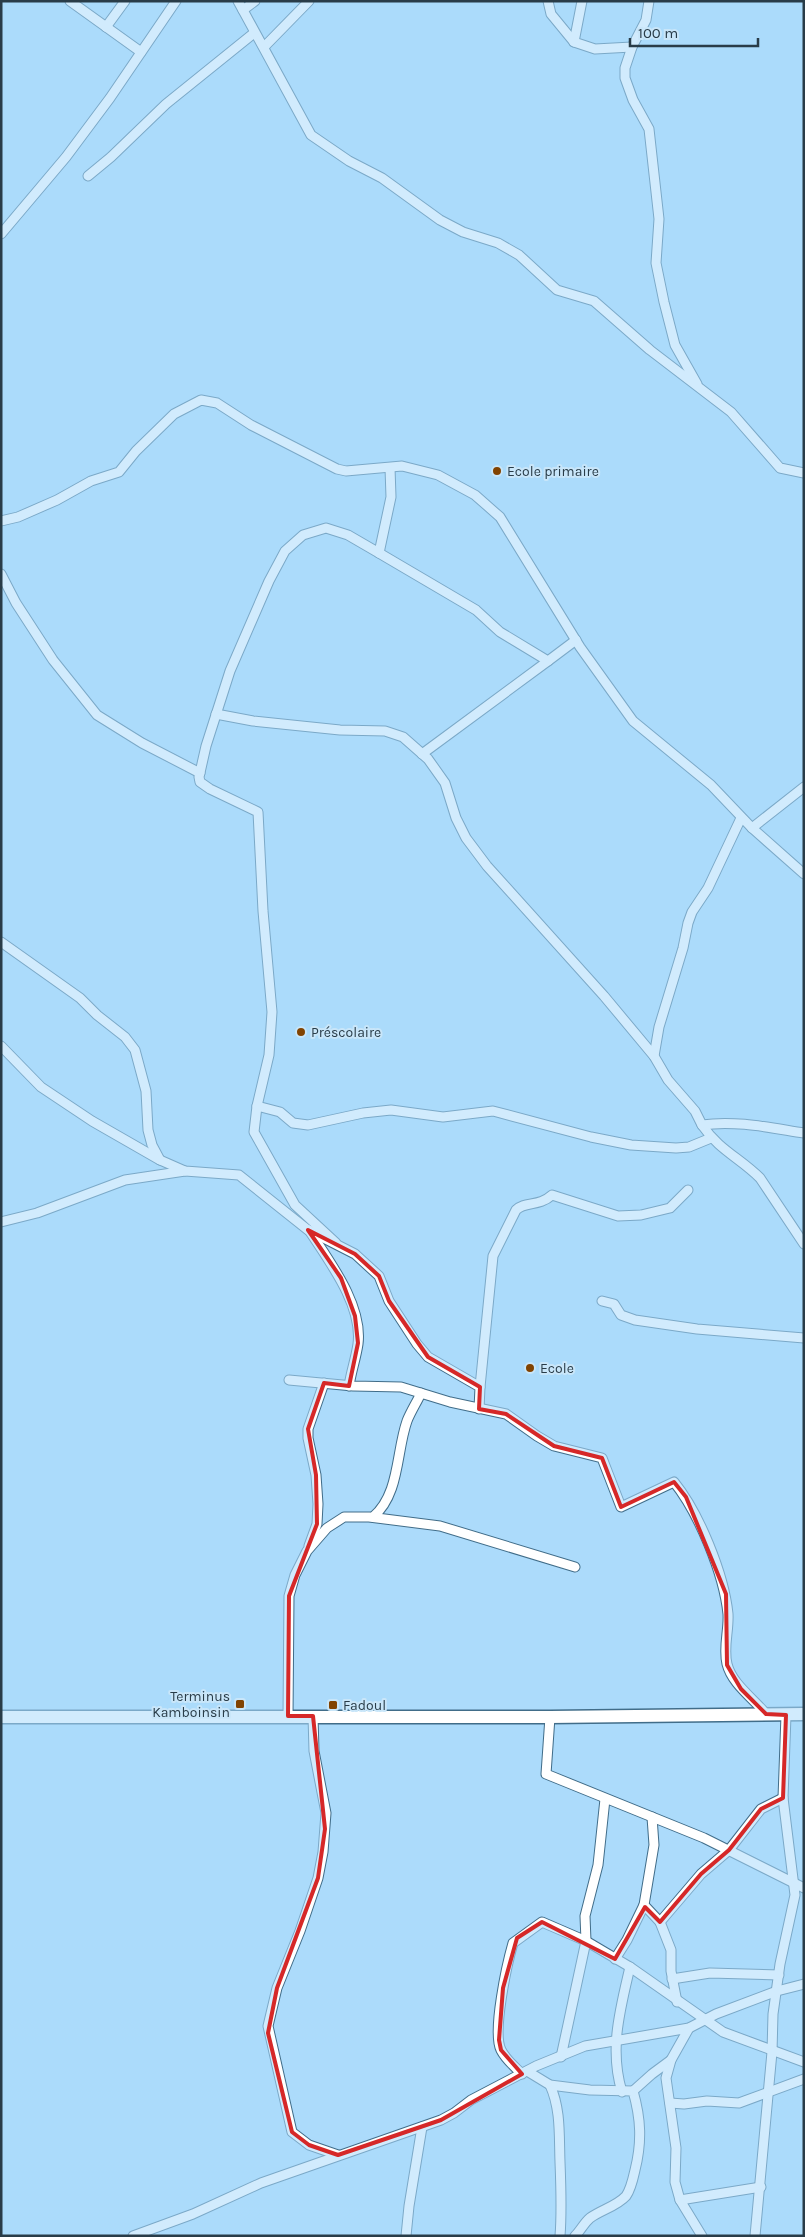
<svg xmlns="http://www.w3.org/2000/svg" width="805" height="2237" font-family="Karla,sans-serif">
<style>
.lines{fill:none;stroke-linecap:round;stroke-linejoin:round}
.minor-casing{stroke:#416d89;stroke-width:11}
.primary-casing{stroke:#416d89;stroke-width:15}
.minor{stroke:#fff;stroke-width:9}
.primary{stroke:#fff;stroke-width:12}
.marked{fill:none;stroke:#d62828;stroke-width:4;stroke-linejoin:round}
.poi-dot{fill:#814301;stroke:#c9e6f9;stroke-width:2}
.labels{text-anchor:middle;stroke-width:4;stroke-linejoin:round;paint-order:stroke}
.poi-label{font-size:14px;fill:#293c48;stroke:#c9e6f9;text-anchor:start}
</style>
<rect width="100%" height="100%" fill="#acdbfb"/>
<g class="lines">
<defs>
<g id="minor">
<path d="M70,1L141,52"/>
<path d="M238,1L311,135L349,161L382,178L440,220L463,232L498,243L519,255L557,290L594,301L650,350L731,412L780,468L804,473"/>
<path d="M548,1L551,14L574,42"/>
<path d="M582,1L574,42L595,49L632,47"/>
<path d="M649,1L646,20L632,47L625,68V78L633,100L649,129L659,219L656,263L664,302L675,345L697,384"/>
<path d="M243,10L255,1"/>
<path d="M106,27L125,1"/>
<path d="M264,47L309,1"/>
<path d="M88,176L111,157L166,104L254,33"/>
<path d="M1,234L66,157L110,98L176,1"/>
<path d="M1,521L18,517L57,500L91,481L119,472L136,451L174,414L201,400L217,403L251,425L337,469L346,471L402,466L438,475L475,495L500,517L580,647L633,721L711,785L752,828L804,874"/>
<path d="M379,553L476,610L500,632L548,661L576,640"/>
<path d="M1,574L16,603L53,660L97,715L142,743L200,773"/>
<path d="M216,714L253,721L340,730L385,731L403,737L428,759L445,783L456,818L466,838L487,866L604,996L654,1056L668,1080L695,1111L702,1125C736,1120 771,1128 804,1133"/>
<path d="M422,754L548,661"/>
<path d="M752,828L804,787"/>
<path d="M1,942L80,998L97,1015L125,1037L135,1050L146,1091L148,1130L152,1145L160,1160"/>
<path d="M1,1046L41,1087L92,1121L160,1160L185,1171L239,1175L308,1230L355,1254L379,1276L389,1301L417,1344L428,1357L480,1387L479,1409"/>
<path d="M654,1056L659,1027L683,948L688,923L692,912L708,888L741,818"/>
<path d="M257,1106L280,1112L293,1123L308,1125L363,1113L391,1110L443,1117L493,1111L591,1137L631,1145L676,1148L689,1147L711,1138"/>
<path d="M702,1125C719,1150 740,1158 760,1178L804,1244"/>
<path d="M1,1222L37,1213L125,1180L185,1171"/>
<path d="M309,1230C329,1261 363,1305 358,1344C356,1358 351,1372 349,1386"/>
<path d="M336,1243L295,1205L254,1132L257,1106L269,1055L272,1012L263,911L258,812L210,789L200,782L199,777L206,746L230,671L269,581L285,551L303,535L326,528L348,535L379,553L391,497L390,468"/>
<path d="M602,1301L614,1304L621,1315L635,1320L697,1329L804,1338"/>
<path d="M289,1380L353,1386L401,1387L450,1402L506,1414L537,1436L554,1446L602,1458L621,1507L674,1482C699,1513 724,1574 728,1614C729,1631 723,1647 727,1664C732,1684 753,1698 766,1714"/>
<path d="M480,1387L493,1256L516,1210C525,1201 539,1207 552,1195L618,1216L641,1215L670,1208L688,1190"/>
<path d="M373,1517C400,1494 396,1452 407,1421C411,1411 417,1402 421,1393"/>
<path d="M309,1546L317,1524L318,1504L316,1475L308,1438V1429L324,1383"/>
<path d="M288,1716L289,1596L295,1575L307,1551L327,1528L344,1517H369L440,1526L575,1567"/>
<path d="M313,1716L314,1751L326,1813L323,1852L318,1878L300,1931L277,1988L268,2026L292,2132L309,2145L338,2155"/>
<path d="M550,1717L546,1774L704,1838L804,1888"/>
<path d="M652,1817L654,1845L644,1905L660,1922L671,1950V1971L677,2002"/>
<path d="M660,1922L701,1874L729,1850L761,1809L783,1798"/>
<path d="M615,1959L627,1940L644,1905"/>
<path d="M672,1979L710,1973L779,1975"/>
<path d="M561,2057L586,1941L585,1916L598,1865L605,1799"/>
<path d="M527,2071L550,2085L590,2090L633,2091C641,2119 642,2142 635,2170C633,2179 631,2189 626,2196C617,2206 601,2210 590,2218C584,2223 581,2230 575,2236"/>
<path d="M522,2074C515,2067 506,2060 501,2050C492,2032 507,1964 513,1943L542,1922L586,1941L630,1967L723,2032L804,2062"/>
<path d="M550,2085C561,2109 559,2136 560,2162C561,2187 562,2211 560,2236"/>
<path d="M633,2091L652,2074L671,2060"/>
<path d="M622,2092C609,2049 620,2010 630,1967"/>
<path d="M670,2103L684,2104L707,2101L739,2103L804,2079"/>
<path d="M680,2200L675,2182L676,2148L666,2078L671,2060L689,2028"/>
<path d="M133,2236L193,2214L261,2183L441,2120L454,2113L471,2100L536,2066L585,2046L689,2028L716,2014L777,1991L804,1984"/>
<path d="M406,2236L409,2206L422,2127"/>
<path d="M702,2236L680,2200L761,2187"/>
<path d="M755,2236L772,2052L773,2014L780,1964L795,1895L783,1798L786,1715"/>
</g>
<path id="primary" d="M1,1717H550L804,1714"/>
</defs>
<use href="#minor" class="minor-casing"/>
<use href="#primary" class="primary-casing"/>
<use href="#minor" class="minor"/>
<use href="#primary" class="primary"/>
</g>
<path d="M0 0H805V2237H0ZM308,1230L355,1254L379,1276L389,1301L428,1357L480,1387L479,1409L506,1414L554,1446L602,1458L621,1507L674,1482L686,1497L726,1594L727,1665L741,1689L766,1714L786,1715L783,1798L761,1809L729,1850L701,1874L660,1922L645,1907L615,1959L542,1922L517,1938L503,1988L499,2040L501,2050L522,2074L441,2120L338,2155L309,2145L292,2132L268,2033L277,1988L318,1878L325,1829L313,1716H288L289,1596L317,1524L316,1475L308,1429L324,1383L349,1386L358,1343L355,1316L341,1278Z" fill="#acdbfb" fill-opacity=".55" fill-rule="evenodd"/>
<path class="marked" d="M308,1230L355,1254L379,1276L389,1301L428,1357L480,1387L479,1409L506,1414L554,1446L602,1458L621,1507L674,1482L686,1497L726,1594L727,1665L741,1689L766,1714L786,1715L783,1798L761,1809L729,1850L701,1874L660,1922L645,1907L615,1959L542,1922L517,1938L503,1988L499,2040L501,2050L522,2074L441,2120L338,2155L309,2145L292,2132L268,2033L277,1988L318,1878L325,1829L313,1716H288L289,1596L317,1524L316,1475L308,1429L324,1383L349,1386L358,1343L355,1316L341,1278Z"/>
<g class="poi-dot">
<circle cx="497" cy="471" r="5"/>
<circle cx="301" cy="1032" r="5"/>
<circle cx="530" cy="1368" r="5"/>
<rect x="235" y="1699" width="10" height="10" rx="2.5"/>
<rect x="328" y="1700" width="10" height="10" rx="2.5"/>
</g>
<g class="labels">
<g class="poi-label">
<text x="507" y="476">Ecole primaire</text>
<text x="311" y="1037">Préscolaire</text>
<text x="540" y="1373">Ecole</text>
<text x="230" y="1701" text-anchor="end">Terminus<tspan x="230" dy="16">Kamboinsin</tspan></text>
<text x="343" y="1710">Fadoul</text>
</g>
</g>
<rect width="805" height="2237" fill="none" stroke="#293c48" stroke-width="5"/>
<path d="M630 38v8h128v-8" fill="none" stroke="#293c48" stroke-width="2.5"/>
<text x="638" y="38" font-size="15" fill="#293c48" stroke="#c9e6f9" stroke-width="4" paint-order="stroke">100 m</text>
</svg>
